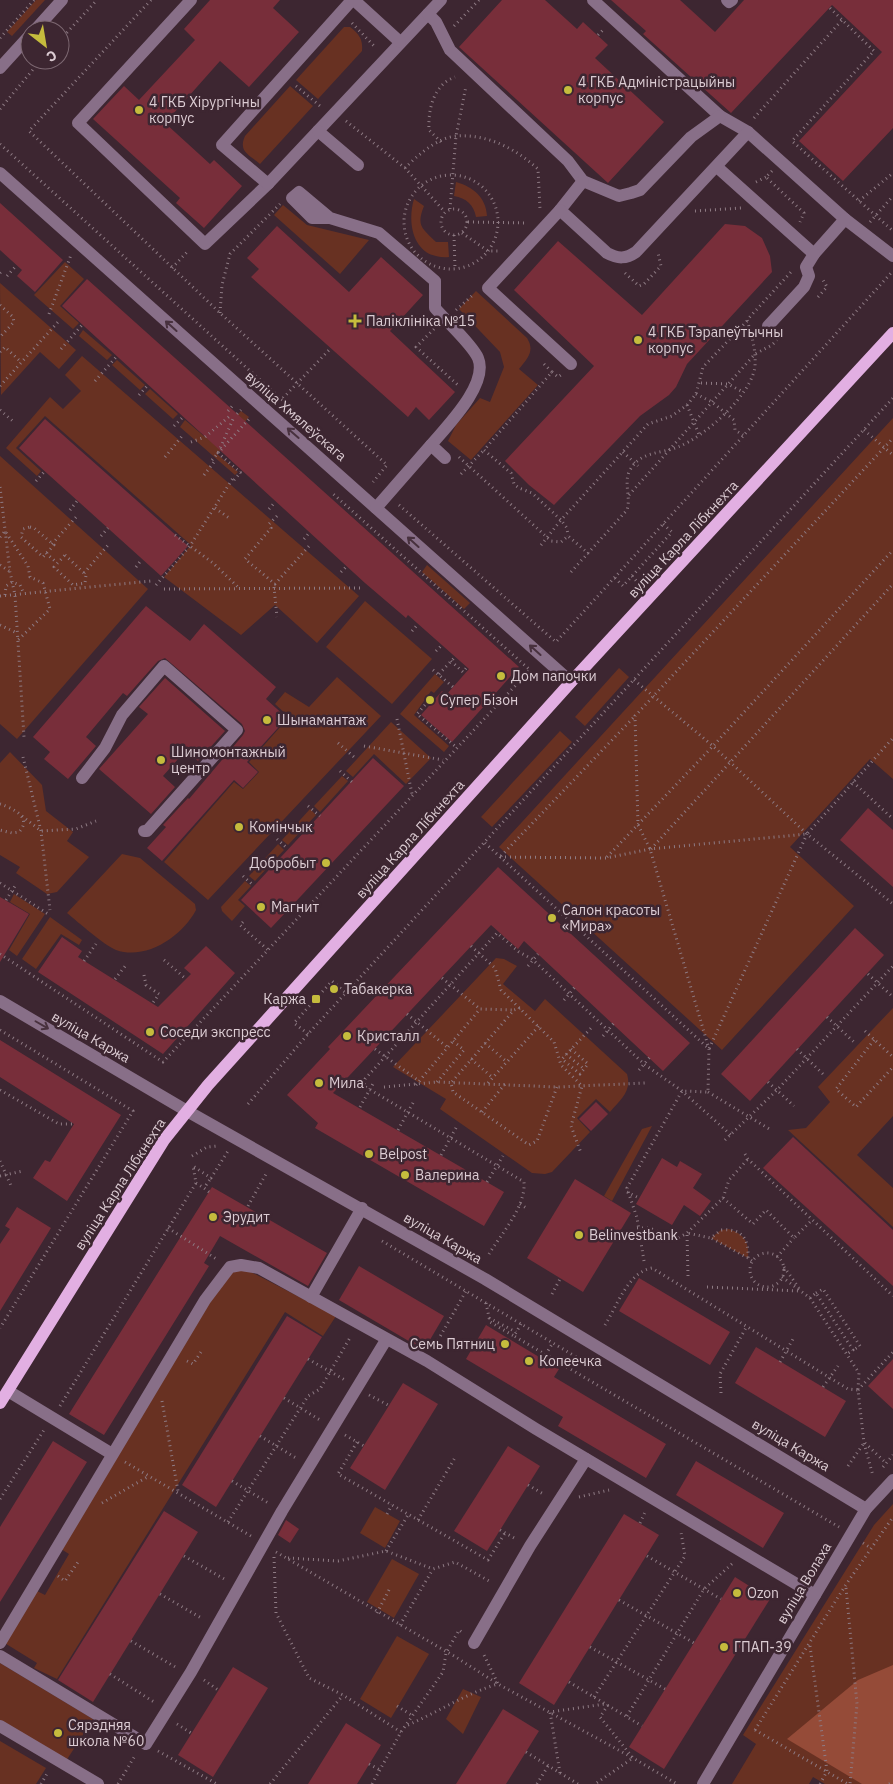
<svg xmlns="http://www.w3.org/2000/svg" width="893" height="1784" font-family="'IBM Plex Sans',sans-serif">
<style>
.green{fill:#683122}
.forest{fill:#954b38}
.building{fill:#782e3a}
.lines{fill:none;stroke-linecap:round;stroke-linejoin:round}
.path{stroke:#8e7b84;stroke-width:3;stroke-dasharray:1 4;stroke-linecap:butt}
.minor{stroke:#886f88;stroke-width:12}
.major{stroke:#e2afe2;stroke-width:12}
.oneway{stroke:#48313e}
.poi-dot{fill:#c5bc3d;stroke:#3d2631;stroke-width:2}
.labels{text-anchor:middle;stroke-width:5;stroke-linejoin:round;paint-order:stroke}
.poi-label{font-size:14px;fill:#dcccd3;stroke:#3d2631;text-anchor:start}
.street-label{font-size:14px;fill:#dcccd3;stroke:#3d2631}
</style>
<rect width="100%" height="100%" fill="#3d2631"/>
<g class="green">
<path d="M36,0H45L12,36L7,32Z"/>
<path d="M344,27H350C359,34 363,39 362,51L318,99L296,80Z"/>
<path d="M290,86L313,106L260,164C249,154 238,152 245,136Z"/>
<path d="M456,182C473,187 486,197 487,216L476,217C474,205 466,198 454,196Z"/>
<path d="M414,199L424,206C416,226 422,228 436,242H448L449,257C415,260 406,226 414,199Z"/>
<path d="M283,205L307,225L369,240L340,274L274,215Z"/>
<path d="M65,262L84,279L60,306L79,323L73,329L34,295Z"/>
<path d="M0,283L76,350L59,369L40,352L1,395Z"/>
<path d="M476,291L527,338C535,351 528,358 519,369L538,385L471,460L448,441L456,425L480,398L490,402L504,367L500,352L459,309Z"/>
<path d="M83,330L112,355L107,360L79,336Z"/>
<path d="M82,356L359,596L317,643L275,605L241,635L164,577L191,545L45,416L16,448L41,471L37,476L6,448L50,397L63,409L81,391L65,375Z"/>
<path d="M117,360L145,385L140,390L112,365Z"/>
<path d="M150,389L178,414L173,419L145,394Z"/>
<path d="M241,411L249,417L217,454L238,472L235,475L180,427L185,420L205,437L228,412L234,418Z"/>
<path d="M893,418V779L870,759L790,847L854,906L722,1050L499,847Z"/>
<path d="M0,456L148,589L17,739L0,724Z"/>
<path d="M427,565L470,603L464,609L422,572Z"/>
<path d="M365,601L432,659L392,704L326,647Z"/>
<path d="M619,668L629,677L585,726L575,717Z"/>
<path d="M435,674L444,682L434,693L431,691L414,715L449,746L444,752L400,714Z"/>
<path d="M337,677L381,716L208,900L164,862L234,782L243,789L259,772L249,762L289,717L275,704L285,692L309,707Z"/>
<path d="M391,722L431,758L406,784L374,754L353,777L346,771Z"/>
<path d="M560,731L572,742L492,827L481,817Z"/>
<path d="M10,752L42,785L46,811L73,832L67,841L89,857L57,892L47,894L16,873L20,867L0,855V763Z"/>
<path d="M342,776L348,781L320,812L314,806Z"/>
<path d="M310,809L316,815L288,845L282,840Z"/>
<path d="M278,844L284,850L255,881L249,876Z"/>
<path d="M122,854L140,858L195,904L196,910C183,935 147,961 116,950C104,945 78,922 67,913Z"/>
<path d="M245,881L251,886L238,900L245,906L232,921L222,911L221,907Z"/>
<path d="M14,894L45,914L17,956L9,950L30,914L10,902Z"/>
<path d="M50,917L82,940L79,945L61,934L36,969L22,959Z"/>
<path d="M496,958L504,959L517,966L503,984L535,1011L545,999L627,1074C632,1091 621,1099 610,1112L596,1099L577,1118L590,1132L552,1172L545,1174L532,1173L440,1109L446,1099L393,1067Z"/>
<path d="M893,1008V1116L857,1155L893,1188V1227L788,1130L806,1128L830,1102L818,1087Z"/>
<path d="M652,1126L612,1201L604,1196L642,1129Z"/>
<path d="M729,1229C745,1235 749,1242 748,1258L711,1238L721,1230Z"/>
<path d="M238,1268L247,1270L336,1316L323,1336L285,1312L57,1679L34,1668L37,1663L3,1642L33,1589L45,1595L69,1554L58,1547L206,1303L229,1274Z"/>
<path d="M893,1504V1784H825L813,1777L809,1784H732L756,1744L743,1735L874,1525Z"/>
<path d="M375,1507L400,1521L385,1548L360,1533Z"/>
<path d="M392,1559L419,1574L394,1618L367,1602Z"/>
<path d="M397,1636L429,1654L391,1718L360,1699Z"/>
<path d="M0,1663L93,1719L66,1761L0,1722Z"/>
<path d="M463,1689L481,1697L463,1734L446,1719Z"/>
<path d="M0,1741L46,1768L36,1784H0Z"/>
</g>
<path class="forest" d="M893,1665V1784H862L787,1739L858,1680Z"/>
<g class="building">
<path d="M210,0H280L273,8L299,32L249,87L220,61L165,123L210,164L214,160L242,186L204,228L176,203L180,198L93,119L124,86L139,100L195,40L184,29Z"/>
<path d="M502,0H545L577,29L583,22L608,45L595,58L664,122L608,183L459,47Z"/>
<path d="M611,0H680L715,32L744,0H893V128L843,181L799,141L882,52L832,5L731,113L643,34L646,31Z"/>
<path d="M0,203L63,260L35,292L17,276L22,270L0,250Z"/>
<path d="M725,224L745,226L762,238L770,256L772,272L687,364L676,387L669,395L640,416L554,505L529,485L505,461L594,366L514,290L558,241L642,315Z"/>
<path d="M277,226L349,292L381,257L423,295L390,331L455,392L429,420L416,407L408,417L251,277L259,269L247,258Z"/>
<path d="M87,279L519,667L452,742L421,715L442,691L446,695L469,669L408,615L406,618L365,583L62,306Z"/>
<path d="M45,419L188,546L161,576L19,448Z"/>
<path d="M146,606L190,641L204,624L276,687L266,699L287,718L247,762L258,772L243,788L234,780L162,861L147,848L166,827L163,825L188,798L189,799L243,735L245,731L242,724L165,658L158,661L127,696L123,693L86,737L96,746L68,779L44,759L50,752L33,737Z"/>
<path d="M165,678L225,731L198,761L186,750L163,776L175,787L151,814L99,769L148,714L139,707Z"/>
<path d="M373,758L404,786L271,928L241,900Z"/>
<path d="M868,808L893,830V887L840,840Z"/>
<path d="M498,867L690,1043L663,1071L524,941L518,949L491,925L333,1093L504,1192L484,1226L315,1128L318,1123L287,1095L330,1049L328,1047Z"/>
<path d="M0,897L29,914L0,962Z"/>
<path d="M855,928L884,955L750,1101L721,1074Z"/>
<path d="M62,937L82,951L78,957L158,1007L191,974L184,968L206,946L235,973L163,1054L38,972Z"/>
<path d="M0,1040L121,1115L67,1201L33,1178L45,1160L50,1162L74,1124L0,1077Z"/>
<path d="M596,1102L608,1114L591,1131L579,1119Z"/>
<path d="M793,1137L893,1230V1286L763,1168Z"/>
<path d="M662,1158L677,1167L680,1161L702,1174L693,1188L711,1201L700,1216L684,1205L672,1225L636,1204Z"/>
<path d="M575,1179L631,1213L583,1292L527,1258Z"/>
<path d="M212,1187L327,1253L308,1286L220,1236L204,1263L209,1266L104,1435L69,1414Z"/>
<path d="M17,1207L51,1228L0,1311V1244L10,1229L5,1226Z"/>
<path d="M359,1266L444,1316L424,1350L339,1300Z"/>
<path d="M639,1278L730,1332L710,1365L619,1311Z"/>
<path d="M287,1316L322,1337L216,1507L182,1485Z"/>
<path d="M486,1325L559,1369L554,1377L666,1444L646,1478L558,1426L563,1417L466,1359Z"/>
<path d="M756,1347L846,1401L825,1437L735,1383Z"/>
<path d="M893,1359V1409L868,1386Z"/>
<path d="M403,1383L438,1404L385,1490L350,1468Z"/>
<path d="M53,1441L87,1462L0,1602V1527Z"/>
<path d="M508,1446L540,1466L487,1551L454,1531Z"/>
<path d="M696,1461L784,1513L763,1548L676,1495Z"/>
<path d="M164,1511L198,1532L93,1702L58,1680Z"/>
<path d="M624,1514L659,1535L554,1705L519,1683Z"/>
<path d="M286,1520L299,1529L290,1543L278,1535Z"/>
<path d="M735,1577L770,1599L664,1769L629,1747Z"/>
<path d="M233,1667L268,1688L213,1777L178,1755Z"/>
<path d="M503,1709L539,1731L506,1784H456Z"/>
<path d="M346,1723L381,1745L357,1784H308Z"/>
</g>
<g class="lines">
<g class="path">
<path d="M151,0L29,131L220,313L387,465L373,482"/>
<path d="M830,8L874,51L792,141L893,231"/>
<path d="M352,23L375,47"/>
<path d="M454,26L479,0"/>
<path d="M598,35L603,30"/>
<path d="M0,38L34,0"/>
<path d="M60,40L97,0"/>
<path d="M296,86L320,106"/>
<path d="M0,109L41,60"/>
<path d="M754,118L842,20"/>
<path d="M346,121L405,168L445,212"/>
<path d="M441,142L429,130C428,110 433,85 455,77"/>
<path d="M0,144L335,448"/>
<path d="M405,168C418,155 438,137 457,136C488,134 516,149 538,169L540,209"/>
<path d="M772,171L766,177L804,213L800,222"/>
<circle cx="451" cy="222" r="47"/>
<path d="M756,182L766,177"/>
<path d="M859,201L893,173"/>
<circle cx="454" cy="222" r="13"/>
<path d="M450,209L456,136L466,86"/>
<path d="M695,211L741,208"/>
<path d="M468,222L527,223"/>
<path d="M870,222L893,196"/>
<path d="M462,233L488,251H501"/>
<path d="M454,235L455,269"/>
<path d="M172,268L189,250"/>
<path d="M0,273L2,271"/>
<path d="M625,273L639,286L644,284L661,266L658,253"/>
<path d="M7,276L17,265"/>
<path d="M818,297L827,287L823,280"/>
<path d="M0,305L13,317L14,322L0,337"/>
<path d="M456,310L474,294"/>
<path d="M220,313L222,285L230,254L280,204"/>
<path d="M49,314L71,255"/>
<path d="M434,329L416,347L459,386"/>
<path d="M61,349L82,325"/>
<path d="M0,352L5,347L21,362"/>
<path d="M544,364L552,372L484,450L511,473L514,484L519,488L532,493L561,520L648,424L672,416L687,405L696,394L703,367L747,321"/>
<path d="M552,372L558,377L561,375"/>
<path d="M95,381L117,356"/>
<path d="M701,383L728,384L743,392"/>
<path d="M0,386L58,322"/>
<path d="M696,394L712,402L734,420L735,430L743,435"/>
<path d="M139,395L149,384"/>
<path d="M283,398L331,348"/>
<path d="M687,405L700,437"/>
<path d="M0,410L15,423"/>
<path d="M228,411L234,404"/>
<path d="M237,414L241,410"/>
<path d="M174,426L184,416"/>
<path d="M864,430L893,455"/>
<path d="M191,442L205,437L231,415"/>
<path d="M623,452L638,466"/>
<path d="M165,457L183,435"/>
<path d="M459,457L551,541L561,542L568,536L589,554"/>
<path d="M212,460L218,453L234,417"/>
<path d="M241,473L218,453L250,418"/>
<path d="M461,474L484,450"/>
<path d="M204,475L214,462"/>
<path d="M234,480L241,472"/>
<path d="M36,481L45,471"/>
<path d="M0,487L10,572L15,595L24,737"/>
<path d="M629,495L755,354L772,345L777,340"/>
<path d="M399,505L556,642L892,272"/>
<path d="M215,508L229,518"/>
<path d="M269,509L275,502"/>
<path d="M70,510L77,501"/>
<path d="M277,516L269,524L271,528L245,559L275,584L310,545"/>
<path d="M30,527L34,528L54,545L43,557L21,537L23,529Z"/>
<path d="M175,535L213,563L240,589"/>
<path d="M101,536L108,528"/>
<path d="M0,537L5,531L28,566L30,577L43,583L50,609L18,640"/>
<path d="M304,539L309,533"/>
<path d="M52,544L77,516"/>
<path d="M541,545L561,520L567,528L568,536"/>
<path d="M46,553L57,563"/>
<path d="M65,555L86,575L85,583L73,585L54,567Z"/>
<path d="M0,565L9,571"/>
<path d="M136,567L142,559"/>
<path d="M341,572L347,566"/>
<path d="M571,572L627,510C631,498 624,484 629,472C639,451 660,454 678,447C704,437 752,395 755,366C756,350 752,336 747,320L791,272"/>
<path d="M84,573L109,544"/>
<path d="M632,576L640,585"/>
<path d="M615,578L623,586L672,532L663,524"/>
<path d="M156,585L190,546L233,478"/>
<path d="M274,587L277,617"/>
<path d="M164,589L360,588"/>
<path d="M5,595L6,586L12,582L20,585L24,594"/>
<path d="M0,596L151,581"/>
<path d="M0,625L17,633"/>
<path d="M412,631L418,624"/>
<path d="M436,651L442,645"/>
<path d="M451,661L463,672L467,667"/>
<path d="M433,670L453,687"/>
<path d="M439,674L455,657"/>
<path d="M634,680L713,746L807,834L893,904"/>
<path d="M425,705L417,714L456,747"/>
<path d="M397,719L412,794"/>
<path d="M338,743L354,757"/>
<path d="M364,746L443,760"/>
<path d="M23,757L41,831L50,910"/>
<path d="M340,771L352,782"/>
<path d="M853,782L893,819"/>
<path d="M0,804C12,808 33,817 19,832L12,833L0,830"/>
<path d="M308,806L320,816"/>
<path d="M22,816L41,831L76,829L96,821"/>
<path d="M277,839L288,849"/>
<path d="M485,843L709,1049L807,834"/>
<path d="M651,849L893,584"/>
<path d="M501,856L635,716"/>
<path d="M500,857L606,858L650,849L807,834L893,738"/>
<path d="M607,857L713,746L893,550"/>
<path d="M243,876L254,886"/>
<path d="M0,883L48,914"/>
<path d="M6,900L15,886"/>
<path d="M243,922L240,925L268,950"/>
<path d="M471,946L495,968L501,990L554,1042L561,1065L582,1086L571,1126L581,1153"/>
<path d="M0,954L163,1062L530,670L331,492"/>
<path d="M164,960L186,979"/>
<path d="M84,961L96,944"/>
<path d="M528,966L538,954"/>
<path d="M868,974L893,997"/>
<path d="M144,975L146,985L159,994L152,1004"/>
<path d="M442,978L480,1009"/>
<path d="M115,979L126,965"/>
<path d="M564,1000L575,987"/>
<path d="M520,1008L514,1010L451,1083L453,1092L529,1145L537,1141L557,1087"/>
<path d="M407,1014L447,1047"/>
<path d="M827,1017L854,1042"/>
<path d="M0,1030L133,1111L0,1328"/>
<path d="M865,1031L893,1057"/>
<path d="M308,1034L294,1023L332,981L347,994"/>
<path d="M603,1036L614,1023"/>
<path d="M874,1040L836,1089L856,1107L893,1067"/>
<path d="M485,1043L507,1062"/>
<path d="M375,1049L419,1081"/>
<path d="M571,1049L588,1064L580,1074L562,1059L593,1026"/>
<path d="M797,1049L824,1075"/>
<path d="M566,1054L584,1069"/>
<path d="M471,1059L493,1078"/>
<path d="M639,1070L650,1057"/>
<path d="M437,1082L464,1050L453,1041"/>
<path d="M768,1082L794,1106"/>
<path d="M488,1083L539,1026"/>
<path d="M416,1085L480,1009L514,1010"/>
<path d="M384,1087L437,1082L557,1087L645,1083"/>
<path d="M0,1090L59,1124H74"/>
<path d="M708,1092L771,1130"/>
<path d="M248,1104L308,1034L893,398"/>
<path d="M360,1107L374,1082"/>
<path d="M482,1112L505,1084"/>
<path d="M398,1130L414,1101"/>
<path d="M725,1140L777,1090L893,966"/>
<path d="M745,1154L748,1159L893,1296"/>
<path d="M441,1155L457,1126"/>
<path d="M192,1156L207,1147L217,1146"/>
<path d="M0,1161L12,1188"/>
<path d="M0,1176L23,1171"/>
<path d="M487,1182L503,1156"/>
<path d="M196,1183L204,1188"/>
<path d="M209,1192L204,1188L211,1178"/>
<path d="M627,1192L639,1198"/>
<path d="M723,1198L753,1224L766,1210L794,1238L811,1221"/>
<path d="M520,1204L528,1209"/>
<path d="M248,1206L266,1174"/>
<path d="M168,1228L218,1260"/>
<path d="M637,1228H650L675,1240L687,1233L723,1198L729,1180L748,1159"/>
<path d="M382,1241L578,1358"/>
<circle cx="767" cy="1270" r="17"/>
<path d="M489,1254C501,1234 526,1207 524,1182L364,1086L365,1079L497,933L519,952L532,959L644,1064L682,1091L731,1135"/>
<path d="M777,1257L794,1238"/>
<path d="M748,1258L711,1238L721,1230C742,1228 749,1239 748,1258L752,1261"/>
<path d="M644,1261L637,1218L627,1188L682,1091L708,1092L709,1049L650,849L638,825L635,716L893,438"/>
<path d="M784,1267L799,1288"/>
<path d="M688,1276L687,1233L711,1238"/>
<path d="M782,1277L810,1298L859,1373L858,1390L864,1443L873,1476"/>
<path d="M707,1287L800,1291"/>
<path d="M816,1293L823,1289L860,1346L853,1350"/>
<path d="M552,1294L560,1279"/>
<path d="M810,1298L816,1293L853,1350L847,1354"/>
<path d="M486,1303L490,1322L514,1336"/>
<path d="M489,1318L516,1332"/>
<path d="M521,1324L514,1336L839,1527"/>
<path d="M605,1325C617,1306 628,1272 652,1268L848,1389L858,1390"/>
<path d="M433,1349L466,1291"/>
<path d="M308,1359L345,1380"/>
<path d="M543,1359L552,1344"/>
<path d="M187,1361L193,1364L203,1349"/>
<path d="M780,1362L793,1339"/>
<path d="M823,1387L838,1366"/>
<path d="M858,1390L893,1352"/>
<path d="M721,1393L720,1374L747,1326"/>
<path d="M369,1395L388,1405"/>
<path d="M284,1398L320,1420"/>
<path d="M162,1401L178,1491"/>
<path d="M60,1406L196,1183L193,1166L211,1178L228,1151"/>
<path d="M345,1435L364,1446"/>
<path d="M260,1436L296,1458"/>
<path d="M357,1442L338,1474L488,1560L505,1533"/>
<path d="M865,1443L886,1463"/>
<path d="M125,1462L251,1536"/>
<path d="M848,1466L864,1443"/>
<path d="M883,1467L893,1455"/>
<path d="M232,1481L270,1504"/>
<path d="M528,1485L545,1495"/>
<path d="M579,1497L609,1490"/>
<path d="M0,1499L44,1430"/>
<path d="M102,1503L149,1476"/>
<path d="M387,1514L392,1505"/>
<path d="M418,1520L456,1456"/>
<path d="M228,1522L308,1396L320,1389L351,1336"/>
<path d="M640,1523L646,1510"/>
<path d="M500,1530L516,1539"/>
<path d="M863,1543L871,1548"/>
<path d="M386,1551L408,1515"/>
<path d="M276,1552L454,1656L498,1684L633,1758L595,1784"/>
<path d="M184,1556L226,1580"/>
<path d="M647,1556L721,1599"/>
<path d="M274,1557L276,1613L309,1678L343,1695L401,1732"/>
<path d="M288,1558L338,1561L386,1551L433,1569L455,1562L491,1582"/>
<path d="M58,1576L65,1581L78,1562"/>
<path d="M846,1588L857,1704L850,1784"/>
<path d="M160,1594L203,1619"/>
<path d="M619,1600L694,1643"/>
<path d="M377,1613L390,1588"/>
<path d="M400,1625L433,1569"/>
<path d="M131,1641L177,1668"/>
<path d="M810,1646L827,1771L820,1784"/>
<path d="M590,1647L665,1689"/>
<path d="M110,1674L154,1702"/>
<path d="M204,1680L218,1690"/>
<path d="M569,1682L642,1726"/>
<path d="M594,1697L685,1556L681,1532"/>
<path d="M608,1705L600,1717L633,1758L677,1784"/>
<path d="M397,1706L413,1716"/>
<path d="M627,1716L704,1589L733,1563"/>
<path d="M177,1724L191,1733"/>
<path d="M408,1725C438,1712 467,1693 498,1684L483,1653"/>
<path d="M755,1730L845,1586L893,1517"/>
<path d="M755,1730L848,1784"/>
<path d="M158,1751L217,1784"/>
<path d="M526,1752L578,1784"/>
<path d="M369,1764L380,1770"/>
<path d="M560,1773L550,1712L605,1704"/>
<path d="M41,1784L48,1772"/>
<path d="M118,1784L136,1754"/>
<path d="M270,1784L343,1695"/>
<path d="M372,1784L401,1732L443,1672L446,1653L459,1630L464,1634"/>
<path d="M537,1784L548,1766"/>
<path d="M889,1784L893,1782"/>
</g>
<g class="minor">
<path d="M191,0L78,123L205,244L268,184"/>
<path d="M352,0L222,145L268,184L441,0"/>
<path d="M354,0L400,42"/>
<path d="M593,0L720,116L748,132L845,219L893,256"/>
<path d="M727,0L729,2L732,0"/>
<path d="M428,14L436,22L450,50L568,161L583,181L619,196L631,193L640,190L691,137L720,116"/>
<path d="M35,30L62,0"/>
<path d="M0,68L30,35"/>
<path d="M318,131L358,165"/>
<path d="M717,167L814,254L845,219"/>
<path d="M0,173L571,682"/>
<path d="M560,210L583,181"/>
<path d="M330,218H312L292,198L299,192L330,218L379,233L435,281V308C445,320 472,344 478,358C489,384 447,426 431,445"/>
<path d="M768,326L804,287L809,276L806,267L814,254"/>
<path d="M571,364L488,288L560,210L607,253C618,259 626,259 636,252L748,132"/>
<path d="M376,508L431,445L445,458"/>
<path d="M82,778L105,748L122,715L164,666L237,730L147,831H144"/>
<path d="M0,1001L187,1111L485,1279L866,1509"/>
<path d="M311,1297L362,1208"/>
<path d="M8,1391L112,1454"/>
<path d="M0,1643L205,1300L230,1267L241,1265L259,1268L427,1361L536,1429L815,1595"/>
<path d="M474,1643L530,1546L586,1459"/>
<path d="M0,1656L146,1744L191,1672L282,1511L386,1340"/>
<path d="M0,1726L98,1784"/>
<path d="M703,1784L866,1509L893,1480"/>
</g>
<path class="major" d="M0,1403L164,1140L208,1085L571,682L893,333"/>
</g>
<defs><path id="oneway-shaft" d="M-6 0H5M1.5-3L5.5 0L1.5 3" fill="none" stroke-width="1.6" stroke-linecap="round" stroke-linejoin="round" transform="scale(1.25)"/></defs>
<g class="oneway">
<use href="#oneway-shaft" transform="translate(171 326) rotate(-138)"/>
<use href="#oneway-shaft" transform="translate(293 433) rotate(-139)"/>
<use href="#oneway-shaft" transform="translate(413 542) rotate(-138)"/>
<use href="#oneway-shaft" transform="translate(535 650) rotate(-138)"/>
<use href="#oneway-shaft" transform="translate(42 1025) rotate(30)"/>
</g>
<g class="poi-dot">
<circle cx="568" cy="90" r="5"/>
<circle cx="139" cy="110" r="5"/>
<path d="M352.5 313.5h5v5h5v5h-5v5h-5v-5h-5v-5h5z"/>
<circle cx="638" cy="340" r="5"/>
<circle cx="501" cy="676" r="5"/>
<circle cx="430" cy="700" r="5"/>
<circle cx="267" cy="720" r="5"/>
<circle cx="161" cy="760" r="5"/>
<circle cx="239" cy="827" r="5"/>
<circle cx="326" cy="863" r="5"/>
<circle cx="261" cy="907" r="5"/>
<circle cx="552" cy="918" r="5"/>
<circle cx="334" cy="989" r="5"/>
<rect x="311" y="994" width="10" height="10" rx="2.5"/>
<circle cx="150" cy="1032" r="5"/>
<circle cx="347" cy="1036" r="5"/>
<circle cx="319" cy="1083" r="5"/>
<circle cx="369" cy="1154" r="5"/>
<circle cx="405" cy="1175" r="5"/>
<circle cx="213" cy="1217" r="5"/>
<circle cx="579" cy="1235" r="5"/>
<circle cx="505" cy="1344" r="5"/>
<circle cx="529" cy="1361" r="5"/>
<circle cx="737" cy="1593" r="5"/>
<circle cx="724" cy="1647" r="5"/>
<circle cx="58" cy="1733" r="5"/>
</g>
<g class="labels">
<g class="poi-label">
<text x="578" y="87">4 ГКБ Адміністрацыйны<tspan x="578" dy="16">корпус</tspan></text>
<text x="149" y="107">4 ГКБ Хірургічны<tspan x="149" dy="16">корпус</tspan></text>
<text x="366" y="326">Паліклініка №15</text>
<text x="648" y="337">4 ГКБ Тэрапеўтычны<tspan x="648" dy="16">корпус</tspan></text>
<text x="511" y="681">Дом папочки</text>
<text x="440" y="705">Супер Бізон</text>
<text x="277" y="725">Шынамантаж</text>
<text x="171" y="757">Шиномонтажный<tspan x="171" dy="16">центр</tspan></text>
<text x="249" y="832">Комінчык</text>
<text x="316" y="868" text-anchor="end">Добробыт</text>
<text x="271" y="912">Магнит</text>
<text x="562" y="915">Салон красоты<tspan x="562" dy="16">«Мира»</tspan></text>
<text x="344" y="994">Табакерка</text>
<text x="306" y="1004" text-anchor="end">Каржа</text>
<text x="160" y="1037">Соседи экспресс</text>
<text x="357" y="1041">Кристалл</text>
<text x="329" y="1088">Мила</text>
<text x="379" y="1159">Belpost</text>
<text x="415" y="1180">Валерина</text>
<text x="223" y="1222">Эрудит</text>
<text x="589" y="1240">Belinvestbank</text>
<text x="495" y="1349" text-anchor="end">Семь Пятниц</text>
<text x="539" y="1366">Копеечка</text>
<text x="747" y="1598">Ozon</text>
<text x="734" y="1652">ГПАП-39</text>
<text x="68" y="1730">Сярэдняя<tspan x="68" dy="16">школа №60</tspan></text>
</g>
<g class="street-label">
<text transform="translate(296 416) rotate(41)" y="5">вуліца Хмялеўскага</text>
<text transform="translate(683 539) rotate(-47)" y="5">вуліца Карла Лібкнехта</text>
<text transform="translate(410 839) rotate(-48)" y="5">вуліца Карла Лібкнехта</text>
<text transform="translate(91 1037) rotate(30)" y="5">вуліца Каржа</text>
<text transform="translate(120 1184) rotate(-57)" y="5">вуліца Карла Лібкнехта</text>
<text transform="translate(443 1238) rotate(30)" y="5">вуліца Каржа</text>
<text transform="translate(791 1445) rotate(31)" y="5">вуліца Каржа</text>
<text transform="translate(804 1583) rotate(-59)" y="5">вуліца Волаха</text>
</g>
</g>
<g transform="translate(45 45) rotate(149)"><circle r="24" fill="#3d2631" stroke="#7d6872"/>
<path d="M0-4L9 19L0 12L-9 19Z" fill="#c5bc3d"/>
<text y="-8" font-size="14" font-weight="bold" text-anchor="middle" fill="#dcccd3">С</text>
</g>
</svg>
